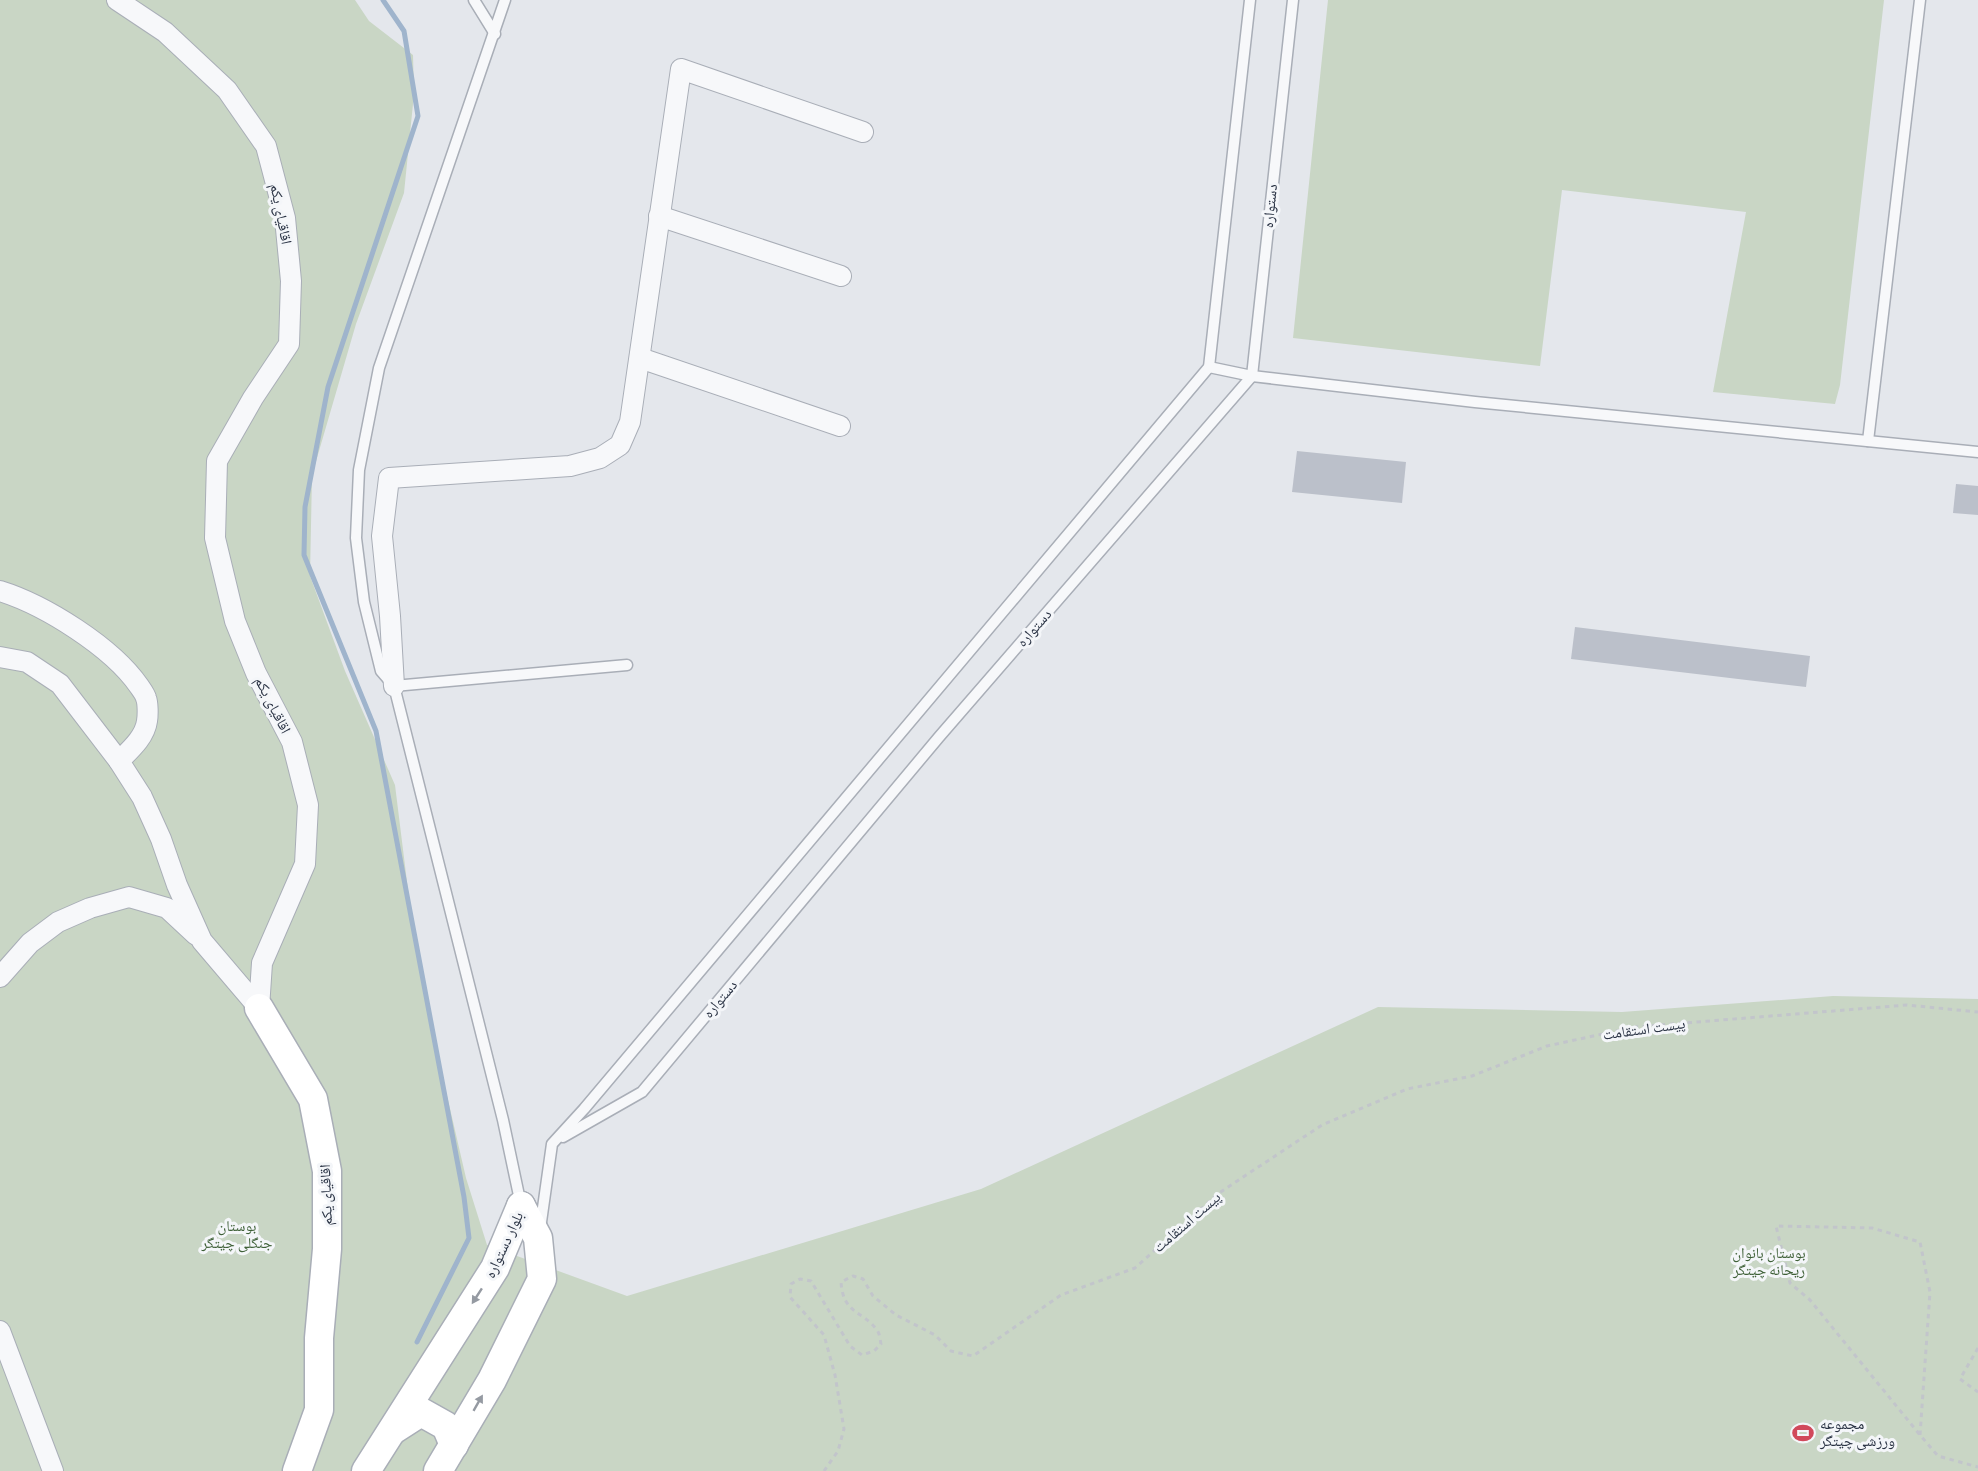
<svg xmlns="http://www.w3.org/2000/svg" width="1978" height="1471" font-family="'Source Sans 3','Noto Naskh Arabic',sans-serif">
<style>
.green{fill:#c9d6c5}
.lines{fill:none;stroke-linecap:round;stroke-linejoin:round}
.stream{stroke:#9fb4cc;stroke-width:5}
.building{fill:#bbc0ca}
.lane-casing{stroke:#a9aeb7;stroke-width:13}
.street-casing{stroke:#a9aeb7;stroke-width:22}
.secondary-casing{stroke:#a9aeb7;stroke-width:31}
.path{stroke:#c2c5cb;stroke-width:3;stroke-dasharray:4.5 4.5;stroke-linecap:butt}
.lane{stroke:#f7f8fa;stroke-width:10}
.street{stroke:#f7f8fa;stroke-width:20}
.secondary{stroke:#fff;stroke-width:28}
.oneway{fill:#959aa2}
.labels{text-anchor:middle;stroke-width:6;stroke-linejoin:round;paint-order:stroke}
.street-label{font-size:15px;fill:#2b3445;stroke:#f4f6f9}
.park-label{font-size:15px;fill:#3f6138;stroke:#f4f6f9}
.poi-label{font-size:15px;fill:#2b3445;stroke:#f4f6f9;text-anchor:start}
</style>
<rect width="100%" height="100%" fill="#e4e7ec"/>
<g class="green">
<path d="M0,0H355L369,21L413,55L414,94L404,193L356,324L312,475L310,576L345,671L395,785L409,898L433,1035L466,1178L487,1245L627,1296L981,1189L1378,1007L1622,1012L1833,996L1978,999V1471H0Z"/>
<path d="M1328,0H1884L1840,385L1835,404L1713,392L1746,212L1562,190L1540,366L1293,338Z"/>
</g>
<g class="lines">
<path class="stream" d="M383,0L404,31L418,116L328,387L305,507L304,555L376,731L464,1197L469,1238L417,1342"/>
</g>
<g class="building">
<path d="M1297,451L1406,462L1402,503L1292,492Z"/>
<path d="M1956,484L1978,486V515L1953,513Z"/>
<path d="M1575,627L1810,656L1806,687L1571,659Z"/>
</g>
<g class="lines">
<defs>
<g id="lane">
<path d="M474,0L495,34"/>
<path d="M505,0L379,368L359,470L356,538L364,602L381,671L394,686L503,1120L521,1205"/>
<path d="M1209,367L1252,376L1475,402L1978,452"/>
<path d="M1868,441L1920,0"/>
<path d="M394,686L627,665"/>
<path d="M563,1137L642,1092L939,737L1252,376L1293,0"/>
<path d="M540,1229L552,1144L584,1109L1209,367L1250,0"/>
</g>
<g id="street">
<path d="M117,0L165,32L227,90L266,146L285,218L291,281L289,344L253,398L217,461L215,538L235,621L256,673L292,742L308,805L305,864L262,963L259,1008"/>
<path d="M659,216L841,276"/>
<path d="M640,358L840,426"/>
<path d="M0,591C45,605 112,647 139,686C141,689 145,694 146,698C148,703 148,715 147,721C145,737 130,750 119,761L142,797L161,839L177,885L202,941L259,1008"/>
<path d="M0,657L27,662L60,684L119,761"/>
<path d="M394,686L390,616L382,536L389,478L570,466L600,458L620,445L630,422L681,69L863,132"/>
<path d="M0,977L30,943L58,922L90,908L129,897L167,908L196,935"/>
<path d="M0,1331L53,1471"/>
</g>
<g id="secondary">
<path d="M259,1008L313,1099L327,1171V1249L319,1338V1410L297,1471"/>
<path d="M393,1430L421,1412L446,1426L454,1445"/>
<path d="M366,1471L495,1268L521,1206"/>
<path d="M438,1471L492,1380L542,1279L538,1238L521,1206"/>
</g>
</defs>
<use href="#lane" class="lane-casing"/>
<use href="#street" class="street-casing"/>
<use href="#secondary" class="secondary-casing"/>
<g class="path">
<path d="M1978,1348L1960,1379L1978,1392"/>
<path d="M1920,1435L1930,1292L1920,1242L1872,1228L1776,1226L1790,1283L1810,1300L1920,1435L1938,1456L1978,1467"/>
<path d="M824,1471L838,1451L844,1429L835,1375L824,1335L790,1297L791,1284L800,1279L811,1281L850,1346L862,1355L874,1351L881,1344C880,1340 880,1334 877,1330C862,1310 843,1314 841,1282L853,1276L863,1279L873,1296L896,1315L935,1335L951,1351L973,1356L1061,1295L1135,1268L1219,1193L1322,1125L1407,1089L1472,1076L1547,1046L1635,1027L1907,1005L1978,1012"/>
</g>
<use href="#lane" class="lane"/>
<use href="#street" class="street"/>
<use href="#secondary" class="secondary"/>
</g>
<defs><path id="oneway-solid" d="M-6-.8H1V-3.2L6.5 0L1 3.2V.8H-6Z" transform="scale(1.5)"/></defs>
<g class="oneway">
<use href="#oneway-solid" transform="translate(477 1296) rotate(123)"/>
<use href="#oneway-solid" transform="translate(478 1403) rotate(-60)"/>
</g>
<defs>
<symbol id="stadium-bare" viewBox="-9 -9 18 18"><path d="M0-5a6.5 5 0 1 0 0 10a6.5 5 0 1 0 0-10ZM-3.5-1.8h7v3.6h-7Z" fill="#d1495b" stroke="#f4f6f9" stroke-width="2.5" paint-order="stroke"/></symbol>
</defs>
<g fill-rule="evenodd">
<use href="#stadium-bare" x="1788" y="1418" width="30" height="30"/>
</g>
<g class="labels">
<g class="street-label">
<text transform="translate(1270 206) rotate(-84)" y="5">دستواره</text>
<text transform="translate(281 214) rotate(79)" y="5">اقاقیای یکم</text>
<text transform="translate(1034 628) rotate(-49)" y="5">دستواره</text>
<text transform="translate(273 705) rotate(63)" y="5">اقاقیای یکم</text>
<text transform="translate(720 999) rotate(-50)" y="5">دستواره</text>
<text transform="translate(1644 1029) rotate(-8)" y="5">پیست استقامت</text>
<text transform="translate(326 1195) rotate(-92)" y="5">اقاقیای یکم</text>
<text transform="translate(1187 1222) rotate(-41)" y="5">پیست استقامت</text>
<text transform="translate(504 1245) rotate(-65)" y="5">بلوار دستواره</text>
</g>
<g class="park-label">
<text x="237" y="1231">بوستان<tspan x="237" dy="17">جنگلی چیتگر</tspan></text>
<text x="1769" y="1258">بوستان بانوان<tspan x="1769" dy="17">ریحانه چیتگر</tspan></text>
</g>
<g class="poi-label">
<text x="1820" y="1429">مجموعه<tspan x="1820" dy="17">ورزشی چیتگر</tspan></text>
</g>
</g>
</svg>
